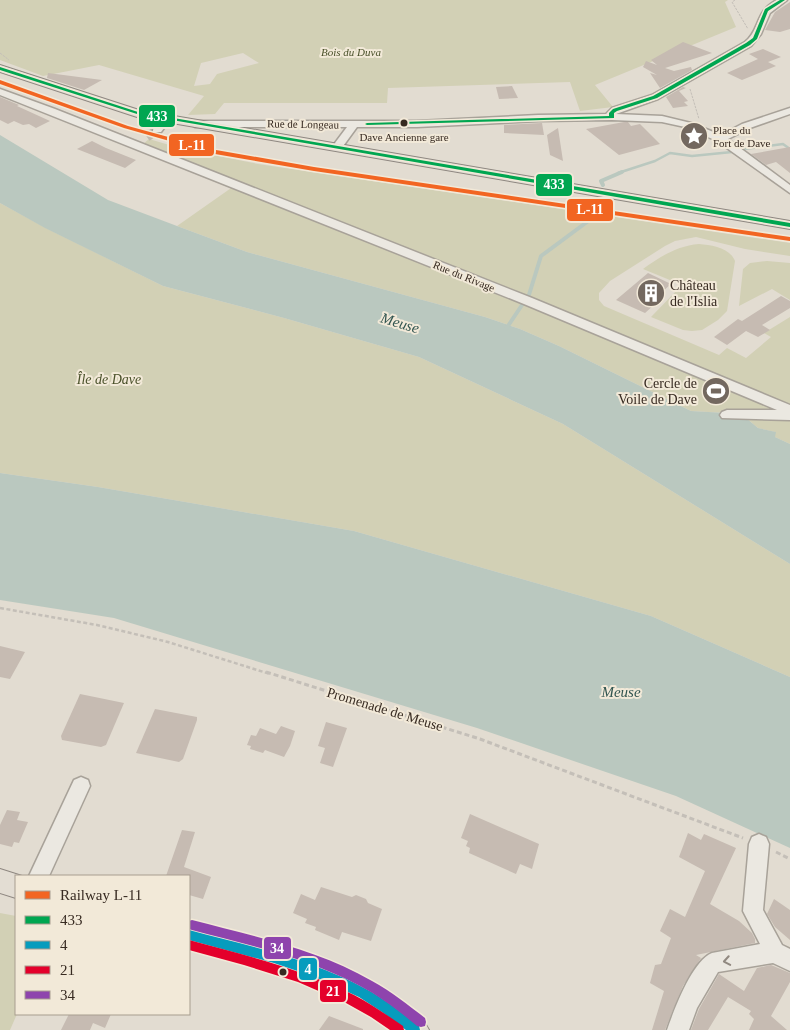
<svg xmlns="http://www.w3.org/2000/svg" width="790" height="1030" font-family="'Times New Roman',serif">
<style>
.green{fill:#d2d0b5;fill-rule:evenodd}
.water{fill:#bac8bf}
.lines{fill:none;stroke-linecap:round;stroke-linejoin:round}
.stream-far1{stroke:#bac8bf;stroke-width:2.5}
.stream{stroke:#bac8bf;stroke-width:4}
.building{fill:#c6bbb2}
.minor-tunnel{stroke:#c0b8ae;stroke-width:9;stroke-dasharray:9 4.5;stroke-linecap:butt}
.minor-casing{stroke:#a8a299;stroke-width:3}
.major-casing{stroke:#8e8780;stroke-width:2}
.path-far2{stroke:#c4bfb8;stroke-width:1;stroke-dasharray:2.5 1;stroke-linecap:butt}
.path-far1{stroke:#c4bfb8;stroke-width:2.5;stroke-dasharray:4 2.5;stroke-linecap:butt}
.path{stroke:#c4bfb8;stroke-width:3;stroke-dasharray:5 3;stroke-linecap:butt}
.minor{fill:#ebe8e1;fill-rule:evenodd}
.major{fill:#e3ddd3;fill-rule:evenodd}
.bus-1-casing{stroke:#f2e9d8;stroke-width:3}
.bus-2-casing{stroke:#f2e9d8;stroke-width:3}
.bus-3-casing{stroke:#f2e9d8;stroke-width:3}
.bus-4-casing{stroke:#f2e9d8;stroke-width:3}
.bus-1{fill:#00a651;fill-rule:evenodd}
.bus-2{fill:#069cbd;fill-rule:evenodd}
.bus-3{fill:#e4002b;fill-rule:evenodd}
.bus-4{fill:#8e44ad;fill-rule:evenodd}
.rail-1-casing{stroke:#f2e9d8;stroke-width:3}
.rail-1{fill:#f26522;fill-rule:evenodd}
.oneway{stroke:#918981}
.bus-dot{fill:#372a21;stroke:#f2e9d8;stroke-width:2}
.labels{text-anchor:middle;stroke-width:4;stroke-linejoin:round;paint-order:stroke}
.far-park-label{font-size:11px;font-style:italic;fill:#4a512a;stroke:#f2e9d8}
.far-street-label{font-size:11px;fill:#372a21;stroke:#f2e9d8}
.far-poi-label{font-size:11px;fill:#372a21;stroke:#f2e9d8;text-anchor:start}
.far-bus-label{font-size:11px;fill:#372a21;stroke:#f2e9d8}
.poi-label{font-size:14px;fill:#372a21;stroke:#f2e9d8;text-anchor:start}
.park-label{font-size:14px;font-style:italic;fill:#4a512a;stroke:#f2e9d8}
.street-label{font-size:14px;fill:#372a21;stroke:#f2e9d8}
.water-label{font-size:15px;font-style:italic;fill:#325550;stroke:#f2e9d8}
.line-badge{stroke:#f2e9d8;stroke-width:2}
.badge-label{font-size:14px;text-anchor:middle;font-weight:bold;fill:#fff}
</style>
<rect width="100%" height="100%" fill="#e2dcd1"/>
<g class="green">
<path d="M0,0H728L725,2L736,27L595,85L613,107L580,111L570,82L388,88L387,103H224L215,114L188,115L204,96L99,65L43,76L0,60ZM243,53L259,63L217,74L210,84L194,86L201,63Z"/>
<path d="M149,139L183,149L258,164L790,243V256L745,249L696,237L675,241L665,246L610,281L599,293V300L604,306L719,355L727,348L746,358L771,337L764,333L790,317V407L143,144Z"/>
<path d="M234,186L706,377L790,415V444L775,437V432L758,428L746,418L726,413L691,411L559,346L520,329L485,317L247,252L177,226Z"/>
<path d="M0,203L46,228L163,286L284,318L419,357L563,424L790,564V677L651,616L354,531L98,487L0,473Z"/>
<path d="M699,244C712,245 730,248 735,261L727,311L718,320L702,330L692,331L683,330L651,317L682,285L643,269C661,256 677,246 699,244Z"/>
<path d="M767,261L790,263V300L772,289L739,306L743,269L750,263Z"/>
<path d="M0,913L16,916L17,1014L10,1030H0Z"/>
</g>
<g class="water">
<path d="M0,135L108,200L177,226L247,252L485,317L520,329L559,346L691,411L726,413L746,418L758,428L776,432L775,437L790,444V564L563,424L419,357L284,318L163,286L45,228L0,203Z"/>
<path d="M0,473L98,487L354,531L651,616L790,677V848L676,796L477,728L114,618L0,600Z"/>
</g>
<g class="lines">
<g class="stream-far1">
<path d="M744,149L783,144L790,149"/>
<path d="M618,173L655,161L670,153L692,156L732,152"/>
</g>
<g class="stream">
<path d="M603,185L601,181L622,172"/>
<path d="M528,298L541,256L595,216"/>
<path d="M506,329L522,305"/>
</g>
</g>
<g class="building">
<path d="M790,2V29L780,32L765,30L775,12Z"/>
<path d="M683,42L712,53L665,68L674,71L691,67L692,70L660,88L650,73L657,75L643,67L646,61L657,65L651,60Z"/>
<path d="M763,49L781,57L768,62L776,66L742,80L727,73L758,59L749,54Z"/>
<path d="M48,73L102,80L84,90L47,78Z"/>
<path d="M512,86L518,98L499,99L496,87Z"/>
<path d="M683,87L686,88L679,91L688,101L684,102L688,106L673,108L666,97Z"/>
<path d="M0,97L19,105L17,106L50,121L36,128L29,124L23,125L14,121L8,124L0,120Z"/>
<path d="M624,122H628L631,126L640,124L660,144L619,155L586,129Z"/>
<path d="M542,123L544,135L504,133V125Z"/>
<path d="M558,128L563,161L550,155L547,135Z"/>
<path d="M92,141L106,148L136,160L125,168L77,149Z"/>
<path d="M790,147V173L776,162L766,165L751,154Z"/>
<path d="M648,273L671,284L651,302L655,304L645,313L616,300Z"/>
<path d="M781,296L790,301V308L762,325L770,330L758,337L746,331L727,345L714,337L738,319L742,321Z"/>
<path d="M0,646L25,652L10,679L0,677Z"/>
<path d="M80,694L124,703L106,745L101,747L62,740L61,736Z"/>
<path d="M155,709L197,717V720L183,759L179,762L136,753Z"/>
<path d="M326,722L347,728L333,767L320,763L325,748L318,746Z"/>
<path d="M281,726L295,731L290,746L284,757L265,750L263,753L250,749L251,746L247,745L251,735L256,736L260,728L276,734Z"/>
<path d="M7,810L20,812L17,820L28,822L19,843L14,842L12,847L0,844V825Z"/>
<path d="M470,814L539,844L532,869L520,864L516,874L469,853L470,848L466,846L468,841L461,838Z"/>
<path d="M182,830L195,832L184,867L211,877L203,899L189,895V876H166Z"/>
<path d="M688,833L701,840L704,834L736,848L710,904L739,921L752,933L755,939V943L696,955L701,958L683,986L665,1030H652L664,991L650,983L655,965L661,964L671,938L660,931L670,909L685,917L705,871L679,857Z"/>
<path d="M321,887L352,897L356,895L366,899L368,903L382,909L371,941L342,932L339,940L315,930L316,927L305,923L307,919L293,913L301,894L315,900Z"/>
<path d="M774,899L790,910V940L775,927L767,914Z"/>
<path d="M771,965L790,973V982L771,1016L787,1030H749L754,1019L749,1014L751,1011L728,997L708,1030H691L699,1009L719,974L744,991L757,968Z"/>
<path d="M69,1014H111L105,1028L93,1023L90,1030H61Z"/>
<path d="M329,1016L363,1029V1030H319Z"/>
</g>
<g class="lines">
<path class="minor-tunnel" d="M147,137L157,130"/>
<defs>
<g id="minor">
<path d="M777,0H787L770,13L761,34L751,46L658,99L616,114L662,116L691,123L721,135L742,124L790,108V114L750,128L728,139L790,185V193L717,141L685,127L662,122L612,120L538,121L417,127H357L341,149L337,150L332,147L347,127H195L190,124L195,121H417L538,115L606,114L612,108L652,95L745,42C761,29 754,12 777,0Z"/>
<path d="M0,89L55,109L532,298L790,405V420L722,418L720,415L722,412L727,410H777L524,304L0,95Z"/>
<path d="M166,116L169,117L171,119L161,132H153C152,127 161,117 166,116Z"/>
<path d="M81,777L88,780L90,786L49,876H29L74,780Z"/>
<path d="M759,834L766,837L769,844L763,910L782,945L790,949V971L773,963L718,972L697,1008L689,1030H667C674,1010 692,961 712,953L760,944L743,911L749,844L752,837Z"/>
</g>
<g id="major">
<path d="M0,65L139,110L790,221V229L137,117L0,72Z"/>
<path d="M0,869L22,876H16V898L0,893Z"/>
<path d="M189,922C262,941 340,959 402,1004C413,1011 423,1017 429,1030H393L361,1007L329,991L273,971L189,948Z"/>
</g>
</defs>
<use href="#minor" class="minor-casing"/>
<use href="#major" class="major-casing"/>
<g class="path-far2">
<path d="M735,0L732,2L748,29"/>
<path d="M0,53L9,60"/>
<path d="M690,89L699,119"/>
</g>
<path class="path-far1" d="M0,608L97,625L168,642L270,674"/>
<g class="path">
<path d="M266,672L480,739L743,838"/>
<path d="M776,852L790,859"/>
</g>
<use href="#minor" class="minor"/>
<use href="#major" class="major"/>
<defs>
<g id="bus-1">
<path d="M780,0H785L768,11L757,39L750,45L657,98L617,111L614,113V118L367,125L365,124L367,123L609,116V113L613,109L653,96L746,43L753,38L765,9Z"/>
<path d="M0,67L138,112L790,223V227L137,114L0,70Z"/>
</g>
<path id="bus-2" d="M189,930C249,946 311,959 366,989C385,999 402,1013 419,1026L420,1030H406L382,1012L359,997L315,977L274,963L189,940Z"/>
<path id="bus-3" d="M189,940C245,955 302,969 354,995C371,1004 387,1015 403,1026L404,1030H390L371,1017L346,1003L298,982L244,965L189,950Z"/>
<path id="bus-4" d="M192,920C253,936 317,949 372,981C391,991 408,1005 425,1018L426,1022L425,1026L421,1027L417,1026C399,1011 381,997 360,986C308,958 249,945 192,930L189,929V921Z"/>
</defs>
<use href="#bus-1" class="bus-1-casing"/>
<use href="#bus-2" class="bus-2-casing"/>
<use href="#bus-3" class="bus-3-casing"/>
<use href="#bus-4" class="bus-4-casing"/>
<use href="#bus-1" class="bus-1"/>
<use href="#bus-2" class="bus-2"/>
<use href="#bus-3" class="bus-3"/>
<use href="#bus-4" class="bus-4"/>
<defs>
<path id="rail-1" d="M0,80L128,126L216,150L314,167L790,237V241L314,171L215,154L124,128L0,84Z"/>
</defs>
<use href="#rail-1" class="rail-1-casing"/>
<use href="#rail-1" class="rail-1"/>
</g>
<defs><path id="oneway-chevron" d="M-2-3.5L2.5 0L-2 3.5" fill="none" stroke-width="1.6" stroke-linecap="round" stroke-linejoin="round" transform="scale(1.25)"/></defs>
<use class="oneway" href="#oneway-chevron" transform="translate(727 961) rotate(170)"/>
<defs>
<symbol id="sight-disc" viewBox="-11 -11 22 22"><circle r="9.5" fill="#73685f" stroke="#f2e9d8"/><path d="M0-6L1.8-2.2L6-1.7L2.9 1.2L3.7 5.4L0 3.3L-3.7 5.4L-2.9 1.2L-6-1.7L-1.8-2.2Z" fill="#fff"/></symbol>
<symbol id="building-disc" viewBox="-11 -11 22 22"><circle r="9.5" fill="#73685f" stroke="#f2e9d8"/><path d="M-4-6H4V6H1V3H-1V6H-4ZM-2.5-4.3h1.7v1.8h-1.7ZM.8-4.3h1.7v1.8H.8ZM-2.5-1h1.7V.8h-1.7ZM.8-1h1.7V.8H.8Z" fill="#fff"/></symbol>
<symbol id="stadium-disc" viewBox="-11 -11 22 22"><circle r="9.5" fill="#73685f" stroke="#f2e9d8"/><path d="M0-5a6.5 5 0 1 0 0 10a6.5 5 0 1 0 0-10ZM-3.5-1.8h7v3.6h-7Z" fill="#fff"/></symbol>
</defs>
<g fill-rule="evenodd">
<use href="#sight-disc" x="678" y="120" width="32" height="32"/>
<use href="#building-disc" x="635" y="277" width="32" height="32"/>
<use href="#stadium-disc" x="700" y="375" width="32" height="32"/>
</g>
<g class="bus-dot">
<circle cx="404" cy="123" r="4.5"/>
<circle cx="283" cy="972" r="4.5"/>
</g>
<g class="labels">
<g class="far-park-label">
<text x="351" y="56">Bois du Duva</text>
</g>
<g class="far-street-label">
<text transform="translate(303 124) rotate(1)" y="4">Rue de Longeau</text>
<text transform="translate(464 276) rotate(22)" y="4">Rue du Rivage</text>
</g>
<g class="far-poi-label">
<text x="713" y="134">Place du<tspan x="713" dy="13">Fort de Dave</tspan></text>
</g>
<g class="far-bus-label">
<text x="404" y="141">Dave Ancienne gare</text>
</g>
<g class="poi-label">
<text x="670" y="290">Château<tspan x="670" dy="16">de l'Islia</tspan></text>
<text x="697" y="388" text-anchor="end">Cercle de<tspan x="697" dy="16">Voile de Dave</tspan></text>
</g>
<g class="park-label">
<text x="109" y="384">Île de Dave</text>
</g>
<g class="street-label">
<text transform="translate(385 709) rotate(17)" y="5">Promenade de Meuse</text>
</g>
<g class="water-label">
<text transform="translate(400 323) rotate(17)" y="5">Meuse</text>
<text x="621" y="697">Meuse</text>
</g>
</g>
<g class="line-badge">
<rect x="138" y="104" width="38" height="24" rx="5" fill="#00a651"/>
<rect x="168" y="133" width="47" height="24" rx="5" fill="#f26522"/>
<rect x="535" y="173" width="38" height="24" rx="5" fill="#00a651"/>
<rect x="566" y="198" width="48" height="24" rx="5" fill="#f26522"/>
<rect x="263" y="936" width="29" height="24" rx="5" fill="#8e44ad"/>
<rect x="298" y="957" width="20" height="24" rx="5" fill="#069cbd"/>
<rect x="319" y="979" width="28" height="24" rx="5" fill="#e4002b"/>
</g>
<g class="badge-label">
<text x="157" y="121">433</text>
<text x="192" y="150">L-11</text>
<text x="554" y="189">433</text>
<text x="590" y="214">L-11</text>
<text x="277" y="953">34</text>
<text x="308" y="974">4</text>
<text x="333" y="996">21</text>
</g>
<rect x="15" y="875" width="175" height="140" fill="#f2e9d8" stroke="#a79d8f"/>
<rect x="25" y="891" width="25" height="8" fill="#f26522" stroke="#a79d8f"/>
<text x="60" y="900" font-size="15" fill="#372a21">Railway L-11</text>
<rect x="25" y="916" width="25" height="8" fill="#00a651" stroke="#a79d8f"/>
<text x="60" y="925" font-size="15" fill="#372a21">433</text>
<rect x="25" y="941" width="25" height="8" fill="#069cbd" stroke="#a79d8f"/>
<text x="60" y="950" font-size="15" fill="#372a21">4</text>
<rect x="25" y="966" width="25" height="8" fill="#e4002b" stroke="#a79d8f"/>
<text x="60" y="975" font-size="15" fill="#372a21">21</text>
<rect x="25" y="991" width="25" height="8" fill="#8e44ad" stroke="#a79d8f"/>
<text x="60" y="1000" font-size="15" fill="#372a21">34</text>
</svg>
